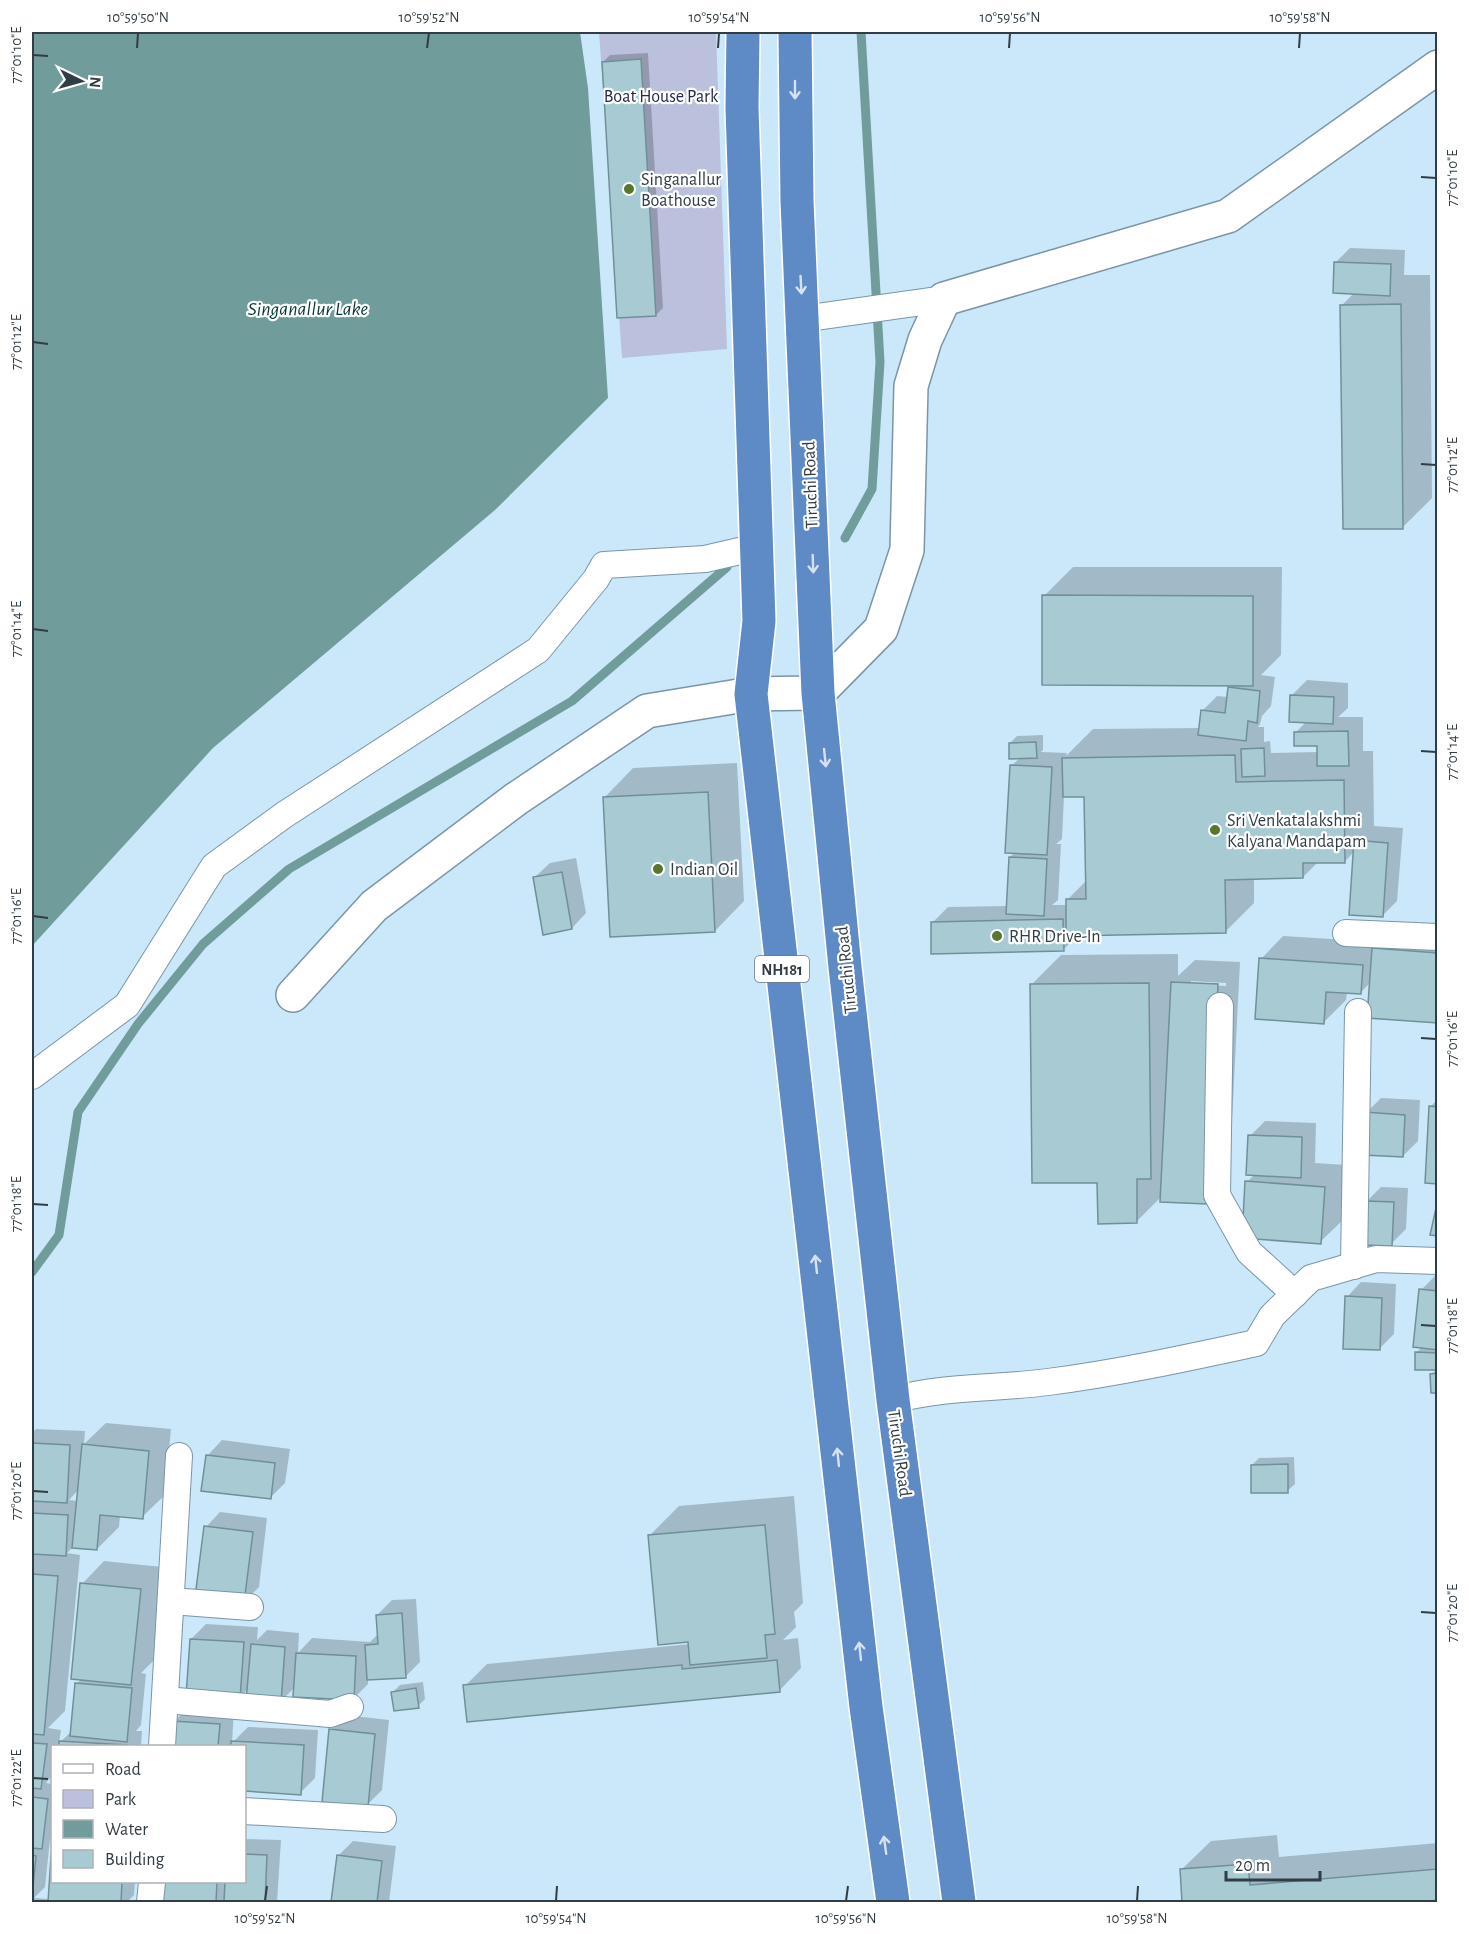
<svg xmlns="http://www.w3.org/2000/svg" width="1469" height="1934" font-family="'Alegreya Sans',sans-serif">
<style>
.green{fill:#bbc0dd}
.water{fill:#709d9b}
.shadow{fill:#0003;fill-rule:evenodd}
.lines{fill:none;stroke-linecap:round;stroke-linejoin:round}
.stream{stroke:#709d9b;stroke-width:9}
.building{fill:#a8cbd3;stroke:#6f9098;stroke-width:1.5}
.street-casing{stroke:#7b95a6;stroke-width:28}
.secondary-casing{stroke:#7b95a6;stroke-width:36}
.highway-casing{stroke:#fff;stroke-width:36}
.street{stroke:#fff;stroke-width:26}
.secondary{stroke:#fff;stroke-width:33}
.highway{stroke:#5e8ac6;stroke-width:33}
.oneway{stroke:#d7e2f1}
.ticks{fill:none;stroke:#313d44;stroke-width:2}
.poi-dot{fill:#57772d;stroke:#fff;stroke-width:2}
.labels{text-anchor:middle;stroke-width:4.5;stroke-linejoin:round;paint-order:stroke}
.shield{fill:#fff;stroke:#6f777c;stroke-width:1.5}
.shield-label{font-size:16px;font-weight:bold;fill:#313d44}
.park-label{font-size:18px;fill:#242753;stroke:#fff}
.poi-label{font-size:18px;fill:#313d44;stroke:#fff;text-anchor:start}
.street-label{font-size:18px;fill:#313d44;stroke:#fff}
.water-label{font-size:20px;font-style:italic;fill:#093736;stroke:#fff}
.neatline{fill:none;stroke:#313d44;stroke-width:2}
.ticks-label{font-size:15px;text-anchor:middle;fill:#313d44}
</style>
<rect width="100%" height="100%" fill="#cbe8fa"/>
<path class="green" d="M599,32H716L727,349L622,358Z"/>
<path class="water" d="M32,32H580L588,88L608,398L495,510L213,748L32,946Z"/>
<g class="shadow">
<path d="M648,53L663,308L656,315L603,62L610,55Z"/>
<path d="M1350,248L1405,250L1404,275H1430L1432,498L1403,527L1342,305L1354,293L1336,262Z"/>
<path d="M1073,567H1282L1281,655L1261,675L1275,677L1271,706L1262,716L1260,724L1258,727H1264V742L1270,741L1271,753L1319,752V744L1296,732L1306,722L1292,695L1307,680L1348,683V708L1338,717H1363V751H1373L1374,826L1403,828L1397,901L1382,916L1355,851L1345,861L1318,862L1303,877L1254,878V903L1225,932L1079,934L1063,950L933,922L948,907L1007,906L1010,857L1015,852L1011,766L1020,758L1010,743L1017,736L1043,735V750L1041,752L1067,753L1066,756L1093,729L1200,728L1202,711L1217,696L1228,697L1229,688L1233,684L1044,596ZM1064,796H1086L1087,880L1067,900L1068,905H1052L1058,900L1061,844H1056L1062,839Z"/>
<path d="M737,763L744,901L715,931L604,798L633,768Z"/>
<path d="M576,858L586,913L572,928L535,877L550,863Z"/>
<path d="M1438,929V1022L1371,982L1360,993L1347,992L1346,1000L1324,1022L1261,959L1283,936L1380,942Z"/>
<path d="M1178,954V976L1195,960L1240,962L1229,1180L1162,1196L1136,1222L1031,985L1061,955ZM1191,981L1226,983V986L1191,984Z"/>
<path d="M1381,1098L1420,1100L1418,1141L1403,1156L1366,1113Z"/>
<path d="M1438,1099V1182L1430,1107Z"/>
<path d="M1265,1121L1316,1123L1315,1163L1346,1165L1343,1220L1320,1242L1247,1182L1255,1174L1250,1136Z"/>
<path d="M1381,1187L1408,1188L1406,1229L1391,1244L1366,1202Z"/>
<path d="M1436,1275H1438V1391L1431,1375L1437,1369L1416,1353L1422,1347L1421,1290Z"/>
<path d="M1361,1282L1396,1284L1394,1334L1379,1349L1347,1297Z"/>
<path d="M106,1423L171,1429L165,1495L142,1517L120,1515L119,1527L97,1549L73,1547L67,1553L80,1555L65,1711L48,1728L61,1730L59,1743L72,1731L77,1684L81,1679L82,1584L104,1561L162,1567L153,1661L141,1673L146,1674L141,1725L136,1731H142L141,1746H52V1776L46,1783L52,1784V1837L50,1839L45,1887L34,1898L49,1899L52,1856V1882H135L134,1895L127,1902H32V1433L36,1429L85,1431L84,1444ZM79,1489L78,1501L69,1500Z"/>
<path d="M222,1440L290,1449L285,1483L270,1498L208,1455Z"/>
<path d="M1294,1457L1295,1484L1287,1491L1252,1465L1259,1458Z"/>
<path d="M794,1496L803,1603L794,1612L796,1627L783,1640L798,1638L801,1668L779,1691L465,1686L487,1664L690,1644L649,1536L679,1506Z"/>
<path d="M220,1512L267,1518L259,1587L244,1602L206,1527Z"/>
<path d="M416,1599L420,1662L405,1677L368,1679V1684L353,1699L295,1687L280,1702L249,1688L240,1697L191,1639L206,1624L258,1627L257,1640L267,1630L299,1633L298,1653L312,1638L370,1642L379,1633L377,1615L392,1600Z"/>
<path d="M423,1682L425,1699L418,1706L393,1692L400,1685Z"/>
<path d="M189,1707L234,1710L232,1743L248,1727L318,1730L315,1778L300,1793L244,1746H172L174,1721Z"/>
<path d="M345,1715L389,1720L382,1790L367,1805L331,1730Z"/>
<path d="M1277,1835L1279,1857L1438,1843V1902H1184L1181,1870L1211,1841Z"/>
<path d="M244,1839L281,1840L277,1902H162L164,1882H244Z"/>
<path d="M353,1841L396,1846L389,1902H333L338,1856Z"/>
</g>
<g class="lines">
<g class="stream">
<path d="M845,538L872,489L880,362L861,32"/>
<path d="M32,1272L59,1235L78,1112L138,1024L203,944L289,869L572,701L727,567"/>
</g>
</g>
<g class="building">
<path d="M641,59L656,316L617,318L602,62Z"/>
<path d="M1334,262L1391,264L1390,296L1333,293Z"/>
<path d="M1401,304L1403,529H1343L1340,305Z"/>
<path d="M1042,595L1253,596V686L1042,685Z"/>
<path d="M1228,687L1260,691L1257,723L1248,721L1246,741L1198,735L1201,710L1225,713Z"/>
<path d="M1290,695L1334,697L1333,724L1289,722Z"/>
<path d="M1348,731L1349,766H1317V746H1294V732Z"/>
<path d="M1036,742L1037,758L1009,759V743Z"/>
<path d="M1264,748L1265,776L1242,777L1241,749Z"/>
<path d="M1235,755L1236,782L1344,780L1345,863H1303V878L1225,880L1226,933L1066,936V899H1086L1084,797H1063L1062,758Z"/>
<path d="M1010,765L1052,767L1047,855L1005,853Z"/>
<path d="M708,792L715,932L610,937L603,797Z"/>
<path d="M1354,840L1388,843L1383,917L1349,915Z"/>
<path d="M1009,857L1047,859L1044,916L1006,914Z"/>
<path d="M562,872L572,929L543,935L533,877Z"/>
<path d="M1063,919L1064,951L931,954V922Z"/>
<path d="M1372,948L1438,953V1023L1367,1018Z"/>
<path d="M1259,958L1363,965L1361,994L1326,992L1324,1024L1255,1019Z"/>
<path d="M1171,982L1218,984L1207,1204L1160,1202Z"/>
<path d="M1149,983L1151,1179H1137V1223L1098,1224L1097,1183H1032L1030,984Z"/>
<path d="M1429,1106L1438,1107V1184L1425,1183Z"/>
<path d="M1364,1112L1405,1115L1403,1157L1363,1155Z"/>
<path d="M1248,1135L1302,1137L1301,1178L1246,1175Z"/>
<path d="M1245,1181L1325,1187L1321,1244L1242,1238Z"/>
<path d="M1438,1199V1236L1430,1235Z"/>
<path d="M1365,1201L1394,1202L1392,1246L1363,1245Z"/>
<path d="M1419,1289L1438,1291V1350L1413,1347Z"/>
<path d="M1345,1296L1382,1298L1380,1350L1343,1349Z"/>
<path d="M1415,1352L1438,1353V1370H1415Z"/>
<path d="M1438,1373V1393H1431L1430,1374Z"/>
<path d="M32,1443L70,1445L67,1503L32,1501Z"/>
<path d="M82,1444L149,1451L143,1519L100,1515L97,1550L72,1548Z"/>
<path d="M206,1455L275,1463L271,1499L201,1491Z"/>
<path d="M1288,1464V1493H1251V1465Z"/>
<path d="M32,1513L68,1515L66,1556L32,1554Z"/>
<path d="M765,1525L775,1634L765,1635L767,1658L690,1665L688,1642L658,1645L648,1535Z"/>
<path d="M204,1526L253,1532L244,1603L195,1597Z"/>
<path d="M32,1574L58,1576L44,1735L32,1734Z"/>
<path d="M80,1583L141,1589L131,1685L71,1679Z"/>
<path d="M402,1613L406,1678L367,1680L365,1645L378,1644L376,1615Z"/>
<path d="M190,1639L244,1642L240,1699L186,1696Z"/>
<path d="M251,1644L285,1647L281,1703L246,1701Z"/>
<path d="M296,1653L356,1656L354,1700L293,1697Z"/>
<path d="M777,1660L780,1692L467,1722L463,1685L682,1665V1669Z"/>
<path d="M75,1683L132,1688L127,1742L70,1736Z"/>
<path d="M416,1688L419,1708L394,1711L391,1692Z"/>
<path d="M172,1721L220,1724L218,1746H171Z"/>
<path d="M329,1729L375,1734L368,1807L322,1802Z"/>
<path d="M59,1741L127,1745V1746H59Z"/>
<path d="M231,1741L304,1745L301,1795L244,1791V1746H231Z"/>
<path d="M32,1743L47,1744L41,1789L32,1788Z"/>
<path d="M32,1797L48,1799L42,1849L32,1848Z"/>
<path d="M244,1854L267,1855L265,1902H224L225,1882H244Z"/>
<path d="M32,1855L36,1856L32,1897Z"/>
<path d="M337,1855L382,1861L377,1902H331Z"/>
<path d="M51,1856H52V1882H122L121,1902H48Z"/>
<path d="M1248,1864L1250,1885L1438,1869V1902H1182L1180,1869Z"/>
<path d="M162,1882H217L216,1902H161Z"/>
</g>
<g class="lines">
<defs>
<g id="street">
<path d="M802,319L944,299"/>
<path d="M1346,933L1438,937"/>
<path d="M1220,1006L1217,1195L1249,1252L1295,1294"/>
<path d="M32,1076L127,1005L214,866L284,815L538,650L596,579L604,565L705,559L757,547"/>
<path d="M1354,1266L1358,1012"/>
<path d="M893,1400C943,1386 996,1389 1048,1382C1118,1373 1187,1358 1256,1343L1272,1316L1311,1278L1376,1259L1438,1261"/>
<path d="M171,1601L250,1607"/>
<path d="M165,1700L330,1714L350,1707"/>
<path d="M162,1746L179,1456"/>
<path d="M244,1811L383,1819"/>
<path d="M150,1902L152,1882"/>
</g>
<path id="secondary" d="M293,995L374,906L516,799L647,711L751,694L818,693L881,629L907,550L911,386L925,340L944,299L1228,216L1438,67"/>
<g id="highway">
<path d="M743,32L742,108L759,621L751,694L866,1707L893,1902"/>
<path d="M795,32L797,201L818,693L845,967L893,1400L959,1902"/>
</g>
</defs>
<use href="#street" class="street-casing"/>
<use href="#secondary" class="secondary-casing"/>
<use href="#highway" class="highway-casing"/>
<use href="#street" class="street"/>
<use href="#secondary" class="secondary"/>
<use href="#highway" class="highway"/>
</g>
<defs><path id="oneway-shaft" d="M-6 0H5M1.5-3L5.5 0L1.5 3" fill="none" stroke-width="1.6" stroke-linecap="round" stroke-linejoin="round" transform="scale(1.5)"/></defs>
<g class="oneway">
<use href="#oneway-shaft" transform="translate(795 90) rotate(90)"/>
<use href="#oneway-shaft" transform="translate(801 285) rotate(87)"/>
<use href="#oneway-shaft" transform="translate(813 564) rotate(88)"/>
<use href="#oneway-shaft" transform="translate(825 758) rotate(84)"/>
<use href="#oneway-shaft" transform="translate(816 1264) rotate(-96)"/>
<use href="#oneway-shaft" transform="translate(838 1457) rotate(-96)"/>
<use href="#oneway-shaft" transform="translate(860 1651) rotate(-96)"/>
<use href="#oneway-shaft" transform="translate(885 1845) rotate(-98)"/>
</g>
<path class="ticks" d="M137,48L138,33M427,48L429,33M718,48L719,33M1009,48L1010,33M1299,48L1300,33M33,55L48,56M1421,177L1436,178M33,342L48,344M1421,464L1436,465M33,629L48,631M1421,751L1436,752M33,916L48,918M1421,1038L1436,1039M33,1204L48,1205M1421,1325L1436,1326M33,1491L48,1492M1421,1612L1436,1613M33,1778L48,1779M265,1901L267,1886M556,1901L557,1886M846,1901L848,1886M1137,1901L1138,1886"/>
<g class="poi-dot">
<circle cx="629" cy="189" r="6"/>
<circle cx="1215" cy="830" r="6"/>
<circle cx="658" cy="869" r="6"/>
<circle cx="997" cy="936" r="6"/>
</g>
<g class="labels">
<rect class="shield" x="755" y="956" width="54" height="26" rx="4.5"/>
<g class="shield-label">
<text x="782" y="975">NH181</text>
</g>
<g class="park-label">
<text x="661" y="102">Boat House Park</text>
</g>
<g class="poi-label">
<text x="641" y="185">Singanallur<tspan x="641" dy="21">Boathouse</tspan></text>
<text x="1227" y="826">Sri Venkatalakshmi<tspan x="1227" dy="21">Kalyana Mandapam</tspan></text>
<text x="670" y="875">Indian Oil</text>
<text x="1009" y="942">RHR Drive-In</text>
</g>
<g class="street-label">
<text transform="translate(810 485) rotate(-92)" y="6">Tiruchi Road</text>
<text transform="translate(846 970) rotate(-96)" y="6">Tiruchi Road</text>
<text transform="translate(900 1453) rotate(82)" y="6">Tiruchi Road</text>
</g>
<g class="water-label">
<text x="308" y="315">Singanallur Lake</text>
</g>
</g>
<rect width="1469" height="1934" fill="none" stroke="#ffffff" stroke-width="66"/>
<rect x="51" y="1745" width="195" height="138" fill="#ffffff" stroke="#adb1b4" stroke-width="1.5"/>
<rect x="63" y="1764" width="30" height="9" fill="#ffffff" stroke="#adb1b4" stroke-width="1.5"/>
<text x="105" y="1775" font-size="18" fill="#313d44">Road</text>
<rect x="63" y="1790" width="30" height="18" fill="#bbc0dd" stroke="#adb1b4" stroke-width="1.5"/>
<text x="105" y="1805" font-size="18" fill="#313d44">Park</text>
<rect x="63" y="1820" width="30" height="18" fill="#709d9b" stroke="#adb1b4" stroke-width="1.5"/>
<text x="105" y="1835" font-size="18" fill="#313d44">Water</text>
<rect x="63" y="1850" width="30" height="18" fill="#a8cbd3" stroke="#adb1b4" stroke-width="1.5"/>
<text x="105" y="1865" font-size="18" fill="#313d44">Building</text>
<g transform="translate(81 81) rotate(95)" stroke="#ffffff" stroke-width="4.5" paint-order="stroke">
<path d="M0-4.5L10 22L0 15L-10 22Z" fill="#313d44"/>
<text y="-9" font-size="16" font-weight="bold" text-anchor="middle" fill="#313d44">N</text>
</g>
<path d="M1226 1871v9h94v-9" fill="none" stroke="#313d44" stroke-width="3"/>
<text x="1235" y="1871" font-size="18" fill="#313d44" stroke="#ffffff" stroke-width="4.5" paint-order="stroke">20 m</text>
<rect x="33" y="33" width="1403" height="1868" class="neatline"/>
<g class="ticks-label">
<text x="138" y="22">10°59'50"N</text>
<text x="429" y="22">10°59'52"N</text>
<text x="719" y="22">10°59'54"N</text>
<text x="1010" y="22">10°59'56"N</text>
<text x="1300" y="22">10°59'58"N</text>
<text transform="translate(16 55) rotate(-90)" y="5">77°01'10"E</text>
<text transform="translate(1452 178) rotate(-90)" y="5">77°01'10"E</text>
<text transform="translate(16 342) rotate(-90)" y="5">77°01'12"E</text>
<text transform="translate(1452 465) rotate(-90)" y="5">77°01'12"E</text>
<text transform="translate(16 629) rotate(-90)" y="5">77°01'14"E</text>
<text transform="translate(1452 752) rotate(-90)" y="5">77°01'14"E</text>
<text transform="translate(16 916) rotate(-90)" y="5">77°01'16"E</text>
<text transform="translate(1452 1039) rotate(-90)" y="5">77°01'16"E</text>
<text transform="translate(16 1204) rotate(-90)" y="5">77°01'18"E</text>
<text transform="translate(1452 1326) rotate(-90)" y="5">77°01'18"E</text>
<text transform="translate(16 1491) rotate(-90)" y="5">77°01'20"E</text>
<text transform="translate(1452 1613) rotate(-90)" y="5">77°01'20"E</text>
<text transform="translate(16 1778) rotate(-90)" y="5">77°01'22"E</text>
<text x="265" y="1923">10°59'52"N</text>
<text x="556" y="1923">10°59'54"N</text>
<text x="846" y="1923">10°59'56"N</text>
<text x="1137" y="1923">10°59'58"N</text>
</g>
</svg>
